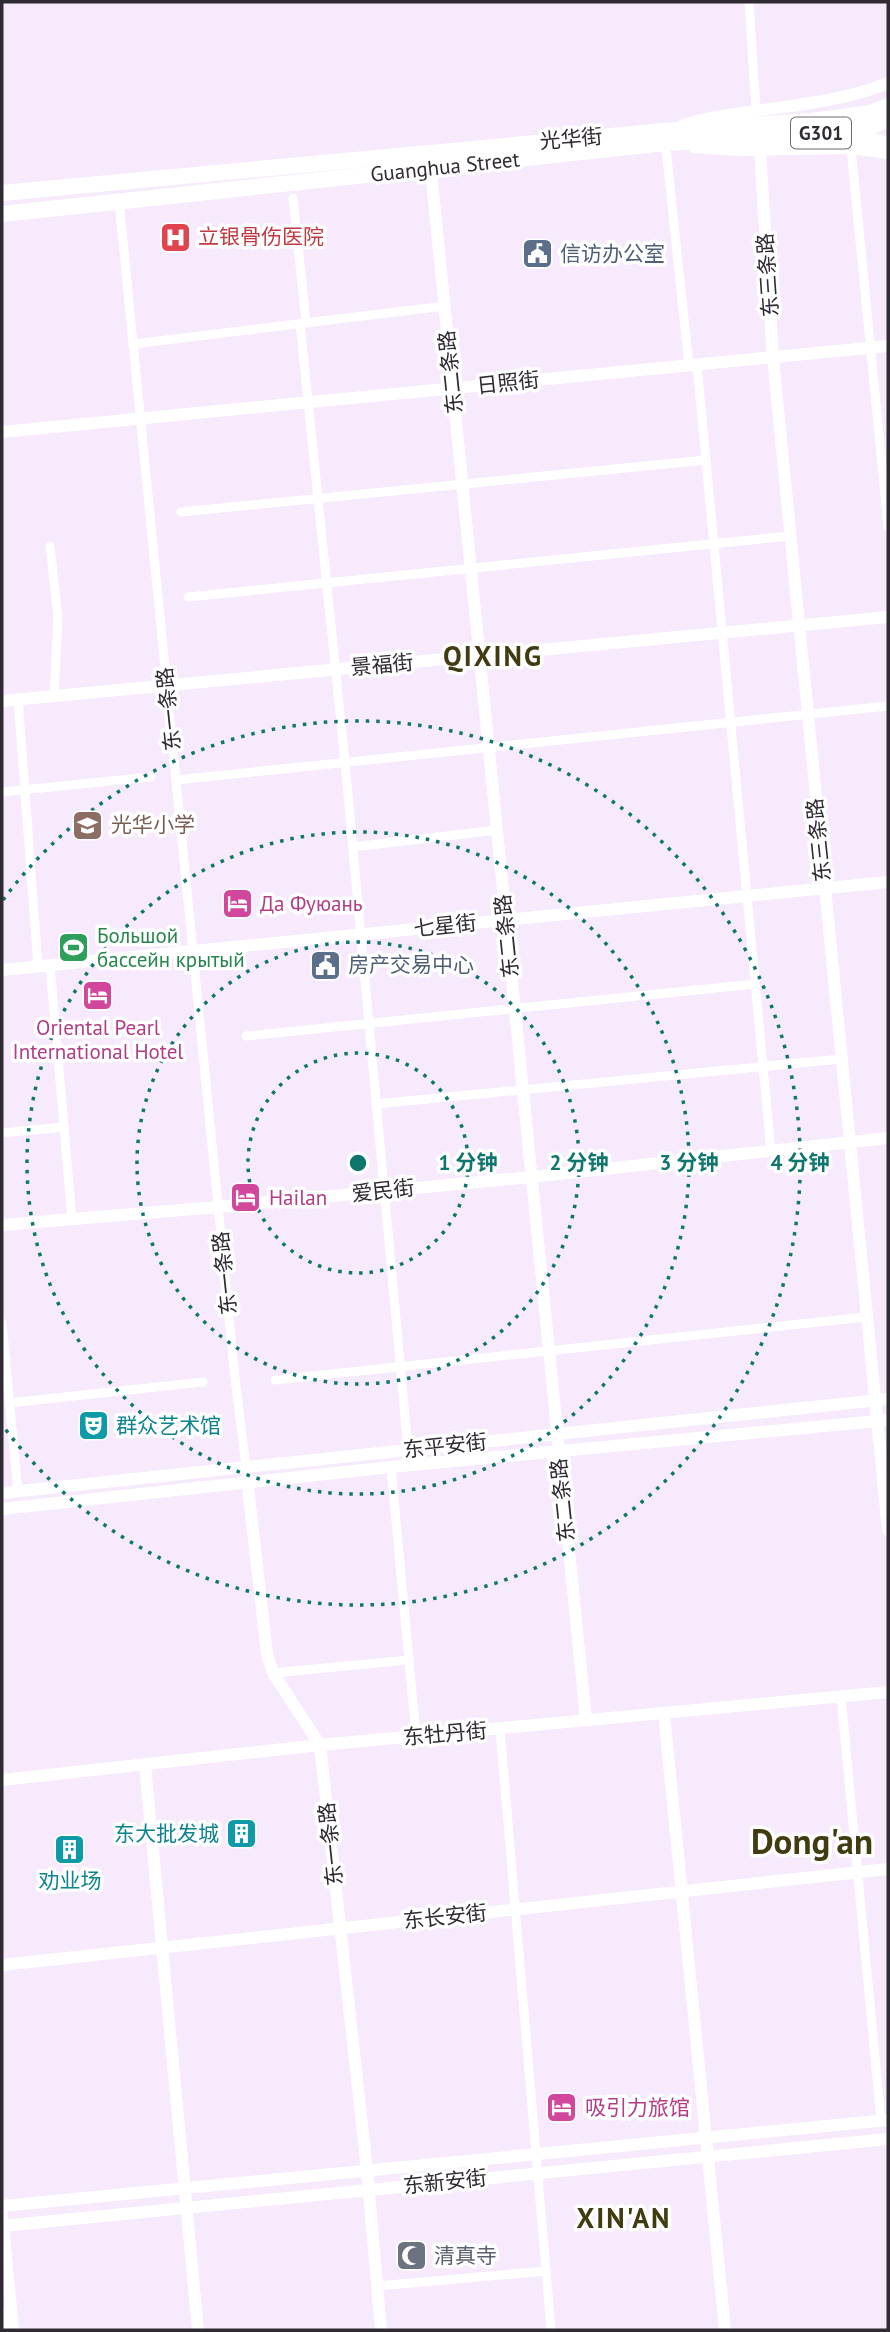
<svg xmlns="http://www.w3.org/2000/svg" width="890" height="2332" font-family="'PT Sans','Noto Sans SC',sans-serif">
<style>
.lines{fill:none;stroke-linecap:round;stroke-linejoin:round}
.street{stroke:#fff;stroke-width:9}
.secondary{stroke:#fff;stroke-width:12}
.highway{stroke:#fff;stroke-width:16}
.ring{fill:none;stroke:#0f766e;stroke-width:3.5;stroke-dasharray:3.5 7}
.labels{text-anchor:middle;stroke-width:7;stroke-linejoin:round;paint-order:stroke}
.shield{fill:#fff;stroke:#6e6a70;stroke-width:2}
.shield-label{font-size:19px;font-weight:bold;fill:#302a33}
.street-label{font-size:21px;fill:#302a33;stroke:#fff}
.health-label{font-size:21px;fill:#be3a42;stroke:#fff;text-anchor:start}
.service-label{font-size:21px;fill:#4e5e75;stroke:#fff;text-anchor:start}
.education-label{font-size:21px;fill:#785e54;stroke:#fff;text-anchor:start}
.hotel-label{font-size:21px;fill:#b23c85;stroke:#fff;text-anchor:start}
.leisure-label{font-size:21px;fill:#27864d;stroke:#fff;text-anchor:start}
.culture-label{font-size:21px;fill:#0d838f;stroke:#fff;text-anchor:start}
.worship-label{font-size:21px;fill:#5b616d;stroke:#fff;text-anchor:start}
.district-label{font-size:28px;font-weight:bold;letter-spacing:2px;fill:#413b11;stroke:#fff}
.town-label{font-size:35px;font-weight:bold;fill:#413b11;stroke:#fff}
.centre{fill:#0f766e;stroke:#fff;stroke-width:3.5}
.ring-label{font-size:21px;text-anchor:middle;font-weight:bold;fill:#0f766e;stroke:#fff;stroke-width:7;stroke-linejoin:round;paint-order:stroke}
</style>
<rect width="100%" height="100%" fill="#f7eafc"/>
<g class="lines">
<g class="street">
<path d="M749,2L756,110"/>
<path d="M665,139L689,366"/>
<path d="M851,148L888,527"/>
<path d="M293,198L306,322"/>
<path d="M119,201L235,1378L246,1467"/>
<path d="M300,323L345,762L408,1450"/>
<path d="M133,344L445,306"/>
<path d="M697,365L771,1151"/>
<path d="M181,512L706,460"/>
<path d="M50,546L58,617L54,696"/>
<path d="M188,597L790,536"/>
<path d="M18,699L38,966"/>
<path d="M176,780L888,706"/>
<path d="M2,792L151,777"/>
<path d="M353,847L497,830"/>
<path d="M50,965L72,1219"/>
<path d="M246,1036L755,984"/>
<path d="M376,1104L841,1059"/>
<path d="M2,1133L64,1127"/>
<path d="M2,1323L18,1492"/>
<path d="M275,1380L866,1317"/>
<path d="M9,1403L203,1382"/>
<path d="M391,1467L416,1736"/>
<path d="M273,1673L409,1660"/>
<path d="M841,1696L881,2121"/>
<path d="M500,1729L551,2330"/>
<path d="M377,2286L546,2271"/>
</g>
<g class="secondary">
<path d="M683,125C750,106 823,109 888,83"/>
<path d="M694,147L738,150L851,148L888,153"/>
<path d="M760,149L773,358L888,1530"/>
<path d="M430,161L586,1720"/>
<path d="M2,432L888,346"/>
<path d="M2,701L888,617"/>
<path d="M2,970L888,882"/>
<path d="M2,1225L218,1207L531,1177L888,1138"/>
<path d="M247,1478L267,1654L273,1673L320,1745L367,2170L381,2330"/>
<path d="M2,1493L888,1399"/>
<path d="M2,1509L391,1467L888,1420"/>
<path d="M664,1713L725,2330"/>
<path d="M145,1765L198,2330"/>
<path d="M2,1780L320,1745L888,1692"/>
<path d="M2,1965L888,1869"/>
<path d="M2,2206L888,2120"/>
<path d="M2,2215L13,2330"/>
<path d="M2,2226L888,2139"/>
<path d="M2,2311L4,2330"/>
</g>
<g class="highway">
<path d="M842,136H854L888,145"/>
<path d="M2,193L664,131L812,121L871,113L888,106"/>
<path d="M2,214L666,143L808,135L874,125L888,120"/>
</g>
</g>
<g class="ring">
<circle cx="358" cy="1163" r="110"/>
<circle cx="358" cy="1163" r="221"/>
<circle cx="358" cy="1163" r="331"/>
<path d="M3 900A442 442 0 1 1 3 1426"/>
</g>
<defs>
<symbol id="hospital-square" viewBox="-11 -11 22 22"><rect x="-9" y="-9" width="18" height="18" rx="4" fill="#e0444e" stroke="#fff"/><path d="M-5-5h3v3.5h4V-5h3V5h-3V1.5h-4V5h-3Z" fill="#fff"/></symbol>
<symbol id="civic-square" viewBox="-11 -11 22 22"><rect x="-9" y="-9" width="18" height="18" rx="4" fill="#5c6f8a" stroke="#fff"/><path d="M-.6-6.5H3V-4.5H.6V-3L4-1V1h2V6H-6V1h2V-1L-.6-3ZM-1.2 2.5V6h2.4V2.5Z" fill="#fff"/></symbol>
<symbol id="school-square" viewBox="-11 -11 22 22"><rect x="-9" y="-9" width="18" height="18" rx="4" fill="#8d6e63" stroke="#fff"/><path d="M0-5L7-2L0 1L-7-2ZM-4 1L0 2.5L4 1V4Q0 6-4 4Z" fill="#fff"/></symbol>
<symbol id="hotel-square" viewBox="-11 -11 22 22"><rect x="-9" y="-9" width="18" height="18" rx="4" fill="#d1479c" stroke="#fff"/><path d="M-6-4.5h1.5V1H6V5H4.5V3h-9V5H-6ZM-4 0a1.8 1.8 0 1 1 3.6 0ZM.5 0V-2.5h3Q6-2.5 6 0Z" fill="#fff"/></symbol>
<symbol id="stadium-square" viewBox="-11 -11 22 22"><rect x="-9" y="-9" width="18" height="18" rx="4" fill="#2e9e5b" stroke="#fff"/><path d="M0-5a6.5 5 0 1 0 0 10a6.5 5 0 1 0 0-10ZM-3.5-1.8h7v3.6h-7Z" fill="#fff"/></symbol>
<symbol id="theatre-square" viewBox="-11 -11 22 22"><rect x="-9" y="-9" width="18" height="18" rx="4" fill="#0f9aa8" stroke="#fff"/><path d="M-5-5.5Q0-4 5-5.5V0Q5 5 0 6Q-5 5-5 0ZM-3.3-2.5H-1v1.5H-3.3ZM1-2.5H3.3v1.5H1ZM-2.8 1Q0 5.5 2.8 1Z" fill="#fff"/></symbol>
<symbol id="building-square" viewBox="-11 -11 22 22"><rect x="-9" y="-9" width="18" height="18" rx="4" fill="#0f9aa8" stroke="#fff"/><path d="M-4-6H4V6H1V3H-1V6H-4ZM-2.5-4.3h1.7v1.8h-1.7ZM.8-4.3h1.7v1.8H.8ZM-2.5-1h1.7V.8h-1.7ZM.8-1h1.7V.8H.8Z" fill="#fff"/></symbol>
<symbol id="mosque-square" viewBox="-11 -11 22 22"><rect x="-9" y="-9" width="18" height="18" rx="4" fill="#6b7280" stroke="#fff"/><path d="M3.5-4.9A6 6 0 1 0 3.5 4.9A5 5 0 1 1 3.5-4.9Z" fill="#fff"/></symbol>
</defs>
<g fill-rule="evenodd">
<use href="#hospital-square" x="158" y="220" width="35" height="35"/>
<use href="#civic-square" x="520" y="236" width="35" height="35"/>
<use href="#school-square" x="70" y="808" width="35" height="35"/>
<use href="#hotel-square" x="220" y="886" width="35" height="35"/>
<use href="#stadium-square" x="56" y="930" width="35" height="35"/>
<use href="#civic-square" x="308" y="948" width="35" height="35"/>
<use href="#hotel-square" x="80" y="978" width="35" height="35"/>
<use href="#hotel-square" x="228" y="1180" width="35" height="35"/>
<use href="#theatre-square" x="76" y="1408" width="35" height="35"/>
<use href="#building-square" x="224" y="1816" width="35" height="35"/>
<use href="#building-square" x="52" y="1832" width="35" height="35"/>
<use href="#hotel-square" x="544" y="2090" width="35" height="35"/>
<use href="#mosque-square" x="394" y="2238" width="35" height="35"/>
</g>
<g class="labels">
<rect class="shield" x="791" y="117.5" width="60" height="31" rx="5"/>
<g class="shield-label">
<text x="821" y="140">G301</text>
</g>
<g class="street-label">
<text transform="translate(571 139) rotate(-5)" y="7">光华街</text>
<text transform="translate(445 167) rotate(-6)" y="7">Guanghua Street</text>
<text transform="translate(768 275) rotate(-94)" y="7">东三条路</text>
<text transform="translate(451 372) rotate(-96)" y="7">东二条路</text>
<text transform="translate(508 383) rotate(-6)" y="7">日照街</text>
<text transform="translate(382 665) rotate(-5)" y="7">景福街</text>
<text transform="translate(169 709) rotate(-96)" y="7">东一条路</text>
<text transform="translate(819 840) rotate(-96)" y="7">东三条路</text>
<text transform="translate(445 926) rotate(-6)" y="7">七星街</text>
<text transform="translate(507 936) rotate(-96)" y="7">东二条路</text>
<text transform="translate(383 1191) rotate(-6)" y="7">爱民街</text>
<text transform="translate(225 1273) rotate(-96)" y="7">东一条路</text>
<text transform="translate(445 1446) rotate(-6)" y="7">东平安街</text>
<text transform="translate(563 1500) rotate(-96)" y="7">东二条路</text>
<text transform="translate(445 1734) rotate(-5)" y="7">东牡丹街</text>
<text transform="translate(331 1844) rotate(-96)" y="7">东一条路</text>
<text transform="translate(445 1917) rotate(-6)" y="7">东长安街</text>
<text transform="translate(445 2182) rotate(-6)" y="7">东新安街</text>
</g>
<g class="health-label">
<text x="198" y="244">立银骨伤医院</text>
</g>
<g class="service-label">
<text x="560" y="261">信访办公室</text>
<text x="348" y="972">房产交易中心</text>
</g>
<g class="education-label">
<text x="111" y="832">光华小学</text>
</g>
<g class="hotel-label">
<text x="260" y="911">Да Фуюань</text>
<text x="98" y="1035" text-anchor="middle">Oriental Pearl<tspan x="98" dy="24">International Hotel</tspan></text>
<text x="269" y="1205">Hailan</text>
<text x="585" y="2115">吸引力旅馆</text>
</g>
<g class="leisure-label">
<text x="97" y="943">Большой<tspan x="97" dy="24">бассейн крытый</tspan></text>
</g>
<g class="culture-label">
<text x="116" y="1433">群众艺术馆</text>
<text x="219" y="1841" text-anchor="end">东大批发城</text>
<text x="70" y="1888" text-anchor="middle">劝业场</text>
</g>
<g class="worship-label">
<text x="434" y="2263">清真寺</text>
</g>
<g class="district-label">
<text x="493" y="666">QIXING</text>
<text x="624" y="2228">XIN'AN</text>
</g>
<g class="town-label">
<text x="812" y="1854">Dong'an</text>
</g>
</g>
<circle cx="358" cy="1163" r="10" class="centre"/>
<g class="ring-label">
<text x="468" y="1170">1 分钟</text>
<text x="579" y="1170">2 分钟</text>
<text x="689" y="1170">3 分钟</text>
<text x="800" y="1170">4 分钟</text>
</g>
<rect width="890" height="2332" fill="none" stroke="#302a33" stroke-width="7"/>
</svg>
